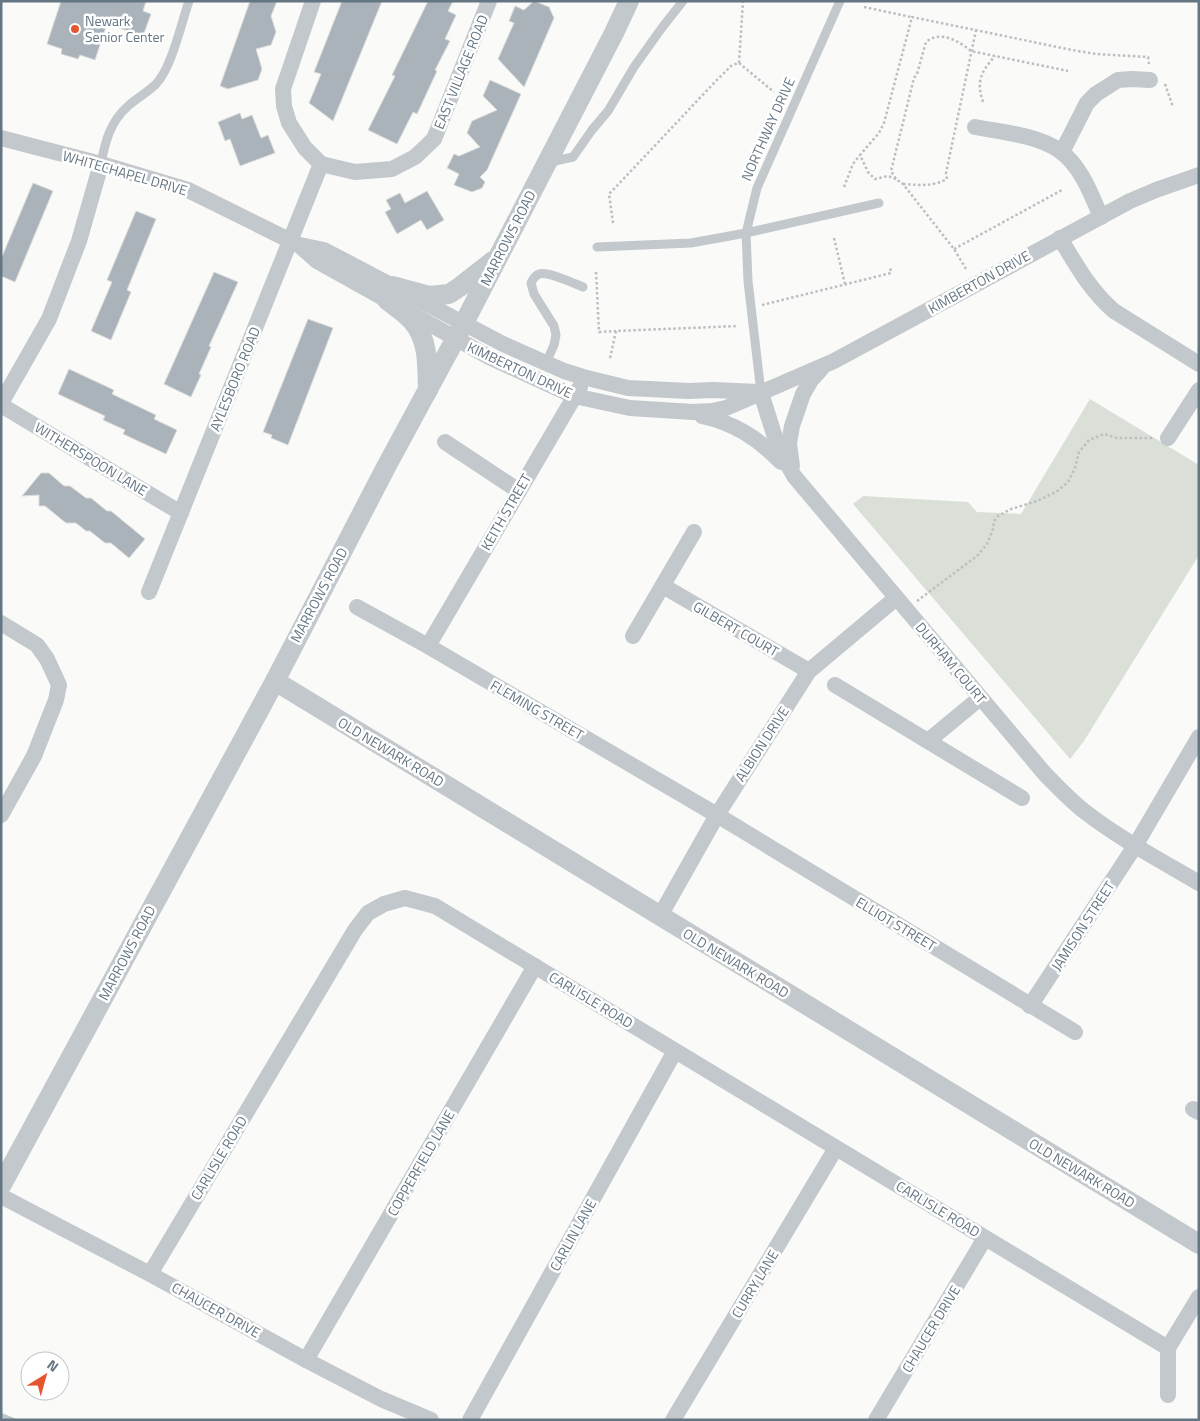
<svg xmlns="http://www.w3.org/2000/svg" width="1200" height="1421" font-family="'Titillium Web',sans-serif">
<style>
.green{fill:#dadfd7}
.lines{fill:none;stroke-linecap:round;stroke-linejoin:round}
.stream{stroke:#bbc7cb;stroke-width:4.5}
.building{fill:#aab3b9;stroke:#dcdcda}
.path{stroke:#bbbfc2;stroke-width:2.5;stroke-dasharray:2.5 2.5;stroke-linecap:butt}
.service{stroke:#c3c8cc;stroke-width:9}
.minor{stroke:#c3c8cc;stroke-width:16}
.tertiary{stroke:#c3c8cc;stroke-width:20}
.poi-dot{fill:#e4572e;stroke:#fff;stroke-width:2}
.labels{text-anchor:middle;stroke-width:5;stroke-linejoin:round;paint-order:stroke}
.poi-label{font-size:14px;fill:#657683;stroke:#fff;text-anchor:start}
.street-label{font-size:14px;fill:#657683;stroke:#fff}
</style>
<rect width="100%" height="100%" fill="#fafaf8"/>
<path class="green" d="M1090,399L1199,465V555L1084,741L1070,759L853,504L863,496L968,502L977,512L1021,514Z"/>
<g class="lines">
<path class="stream" d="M1,1415L13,1420"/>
</g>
<g class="building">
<path d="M61,1H146L143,11L151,14L143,36L107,24L95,60L80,55L78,59L61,54L62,49L47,44Z"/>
<path d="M250,1H277L271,16L276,32L271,45L256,49L262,69L258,80L228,89L220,86Z"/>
<path d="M342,1H382L333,121L309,103L321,74L314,72Z"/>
<path d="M428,1H453L448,11L456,15L445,39L450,41L435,70L437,71L417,114L413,112L397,144L368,130L395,76L392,75Z"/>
<path d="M534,1L549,7L554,18L524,87L498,59L514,23L509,21L515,6L524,10Z"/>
<path d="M490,80L521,94L487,170L480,177L485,182L482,188L472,192L454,185L459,174L447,168L454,154L459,156L480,147L467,133L472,121L497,110L483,96Z"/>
<path d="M240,113L242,119L252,115L261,138L268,135L275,153L240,166L230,139L225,141L218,122Z"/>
<path d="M33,183L53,191L15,282L1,276V259Z"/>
<path d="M427,191L444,220L427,230L421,220L397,234L385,212L391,209L386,200L400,193L405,203Z"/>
<path d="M136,211L156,219L127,290L131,292L111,340L91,331L112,282L107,280Z"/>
<path d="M214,272L238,282L209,346L211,347L199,374L201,375L191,397L164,384Z"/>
<path d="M308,319L333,328L288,445L271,438L272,435L263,432Z"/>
<path d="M69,369L114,390L112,394L156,415L154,419L177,430L166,454L123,434L125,430L103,420L105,416L58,394Z"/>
<path d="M41,473H49L64,486H70L86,498H91L107,511H111L145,539L129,558L111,543H105L90,531H86L76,523H66L45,506H39V495L22,496Z"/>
</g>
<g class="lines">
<g class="path">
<path d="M864,7L911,17"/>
<path d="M739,63L774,92"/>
<path d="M1165,84L1173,107"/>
<path d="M983,102C976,81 981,72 995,56"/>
<path d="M896,179L888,176L875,179L868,172L860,155L879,133L884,123L912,17L1072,50L1096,54L1148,57L1149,64"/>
<path d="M903,184C920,185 931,187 947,179L946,173L976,30"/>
<path d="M844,187L853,164L860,155"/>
<path d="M613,223L609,194L613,190L713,84L732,65L739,63L743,1"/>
<path d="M834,238L845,284"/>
<path d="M954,249L1062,190"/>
<path d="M966,269L954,249L903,184L896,179L891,171L914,78L917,74L926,42C940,30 959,41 971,51L1068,71"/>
<path d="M596,272L599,332L616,331"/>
<path d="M762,305L891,273L890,267"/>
<path d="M610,358L616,331L738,326"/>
<path d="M917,601L977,556L987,544L993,529L994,521L998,516L1011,509L1037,501L1056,492L1068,482L1075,468L1079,452L1089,440L1104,434L1117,438H1154"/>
</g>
<g class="service">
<path d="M550,162L573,157L592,130L608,111L634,67L661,29L683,1"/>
<path d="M101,164C105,142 110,122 128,106C137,98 148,92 156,84C172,67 181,24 189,1"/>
<path d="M597,247L691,243L746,233L879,203"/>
<path d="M546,363L554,345L556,335L554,326L534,294L531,283C533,279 534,276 539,274C548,271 573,283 583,287"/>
<path d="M761,393L748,281L746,233L757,188L840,1"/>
</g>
<g class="minor">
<path d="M313,1L283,89L284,106L289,123L305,148L321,164"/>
<path d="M975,127C1001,132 1038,135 1060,151C1081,166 1091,194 1101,217"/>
<path d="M1,138L101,164L188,190L299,245L317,261L489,357L574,396L630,408L693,412L712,411L726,408L834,361L1130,201L1156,190L1199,175"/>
<path d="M1062,152L1087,103L1096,94L1118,80L1132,79L1150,80"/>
<path d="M321,164L355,172L392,169L415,157L434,139L489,1"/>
<path d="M1060,238C1076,265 1090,290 1114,311L1199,364"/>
<path d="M300,245L324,250L503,344L564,371L583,377L628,388L689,391L713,390L759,392"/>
<path d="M761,393L778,447L794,476L1045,774C1058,787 1070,800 1084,811C1120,839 1160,860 1199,883"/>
<path d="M1,403L49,319L79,241L101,164"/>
<path d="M1,405L181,513"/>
<path d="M702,416C734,423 758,438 781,462"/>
<path d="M1168,438L1199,390"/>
<path d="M445,442L519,491"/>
<path d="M792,466L789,443L792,426L803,394L811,380L821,369"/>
<path d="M663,586L809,671"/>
<path d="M149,592L321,164"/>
<path d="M357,607L428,646L717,815L1075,1032"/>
<path d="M1,623L37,645L47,659L59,685L56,700L34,756L1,815"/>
<path d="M633,636L694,532"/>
<path d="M428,646L580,387"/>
<path d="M835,685L1022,798"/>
<path d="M928,741L980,698"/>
<path d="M660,916L717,815L809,671L896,598"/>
<path d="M1030,1006L1135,846L1199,737"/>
<path d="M1193,1109L1199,1112"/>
<path d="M1,1196L150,1274L306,1360L381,1399L431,1420"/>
<path d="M150,1274L355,930L368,913L384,904L405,898L435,906L1168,1348"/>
<path d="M306,1360L535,966"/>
<path d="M1168,1395V1348L1199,1297"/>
<path d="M470,1420L675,1051"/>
<path d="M673,1420L836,1148"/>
<path d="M876,1420L985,1238"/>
</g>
<g class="tertiary">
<path d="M392,286L429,296L449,294L461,286L493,261"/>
<path d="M387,300C396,307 407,314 414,323C429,342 427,366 428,390"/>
<path d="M275,681L1199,1244"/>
<path d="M1,1186L275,681L386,467L464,323L614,33L629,1"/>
</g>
</g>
<circle class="poi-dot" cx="75" cy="29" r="5"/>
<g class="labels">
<g class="poi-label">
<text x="85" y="26">Newark<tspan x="85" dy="16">Senior Center</tspan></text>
</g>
<g class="street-label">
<text transform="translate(461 72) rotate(-68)" y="5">EAST VILLAGE ROAD</text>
<text transform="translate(768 129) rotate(-66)" y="5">NORTHWAY DRIVE</text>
<text transform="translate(125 173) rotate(16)" y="5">WHITECHAPEL DRIVE</text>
<text transform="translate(508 238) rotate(-63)" y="5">MARROWS ROAD</text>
<text transform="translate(979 282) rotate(-29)" y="5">KIMBERTON DRIVE</text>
<text transform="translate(520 370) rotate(25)" y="5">KIMBERTON DRIVE</text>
<text transform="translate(235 379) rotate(-68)" y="5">AYLESBORO ROAD</text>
<text transform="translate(91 459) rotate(31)" y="5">WITHERSPOON LANE</text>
<text transform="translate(506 512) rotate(-60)" y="5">KEITH STREET</text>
<text transform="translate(319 595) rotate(-62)" y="5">MARROWS ROAD</text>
<text transform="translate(736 629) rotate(30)" y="5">GILBERT COURT</text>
<text transform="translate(951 663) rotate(50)" y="5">DURHAM COURT</text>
<text transform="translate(537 710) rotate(30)" y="5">FLEMING STREET</text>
<text transform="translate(762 744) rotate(-57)" y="5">ALBION DRIVE</text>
<text transform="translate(391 752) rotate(31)" y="5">OLD NEWARK ROAD</text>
<text transform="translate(896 924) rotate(31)" y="5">ELLIOT STREET</text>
<text transform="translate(1083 926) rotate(-57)" y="5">JAMISON STREET</text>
<text transform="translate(127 953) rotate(-62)" y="5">MARROWS ROAD</text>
<text transform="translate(736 963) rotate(31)" y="5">OLD NEWARK ROAD</text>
<text transform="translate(591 1000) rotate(31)" y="5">CARLISLE ROAD</text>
<text transform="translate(219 1158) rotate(-59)" y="5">CARLISLE ROAD</text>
<text transform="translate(421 1163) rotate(-60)" y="5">COPPERFIELD LANE</text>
<text transform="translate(1082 1173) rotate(31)" y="5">OLD NEWARK ROAD</text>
<text transform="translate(938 1209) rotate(31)" y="5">CARLISLE ROAD</text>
<text transform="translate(573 1235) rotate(-61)" y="5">CARLIN LANE</text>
<text transform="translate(755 1284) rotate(-59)" y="5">CURRY LANE</text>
<text transform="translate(216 1310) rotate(29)" y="5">CHAUCER DRIVE</text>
<text transform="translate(931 1329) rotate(-59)" y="5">CHAUCER DRIVE</text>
</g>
</g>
<rect width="1200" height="1421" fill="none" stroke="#657683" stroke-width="5"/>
<g transform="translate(45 1376) rotate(37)"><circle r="24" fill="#ffffff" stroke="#c1c8cd"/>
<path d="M0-4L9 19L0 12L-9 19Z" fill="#e4572e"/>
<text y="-8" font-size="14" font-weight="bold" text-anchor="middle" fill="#657683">N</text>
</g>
</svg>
